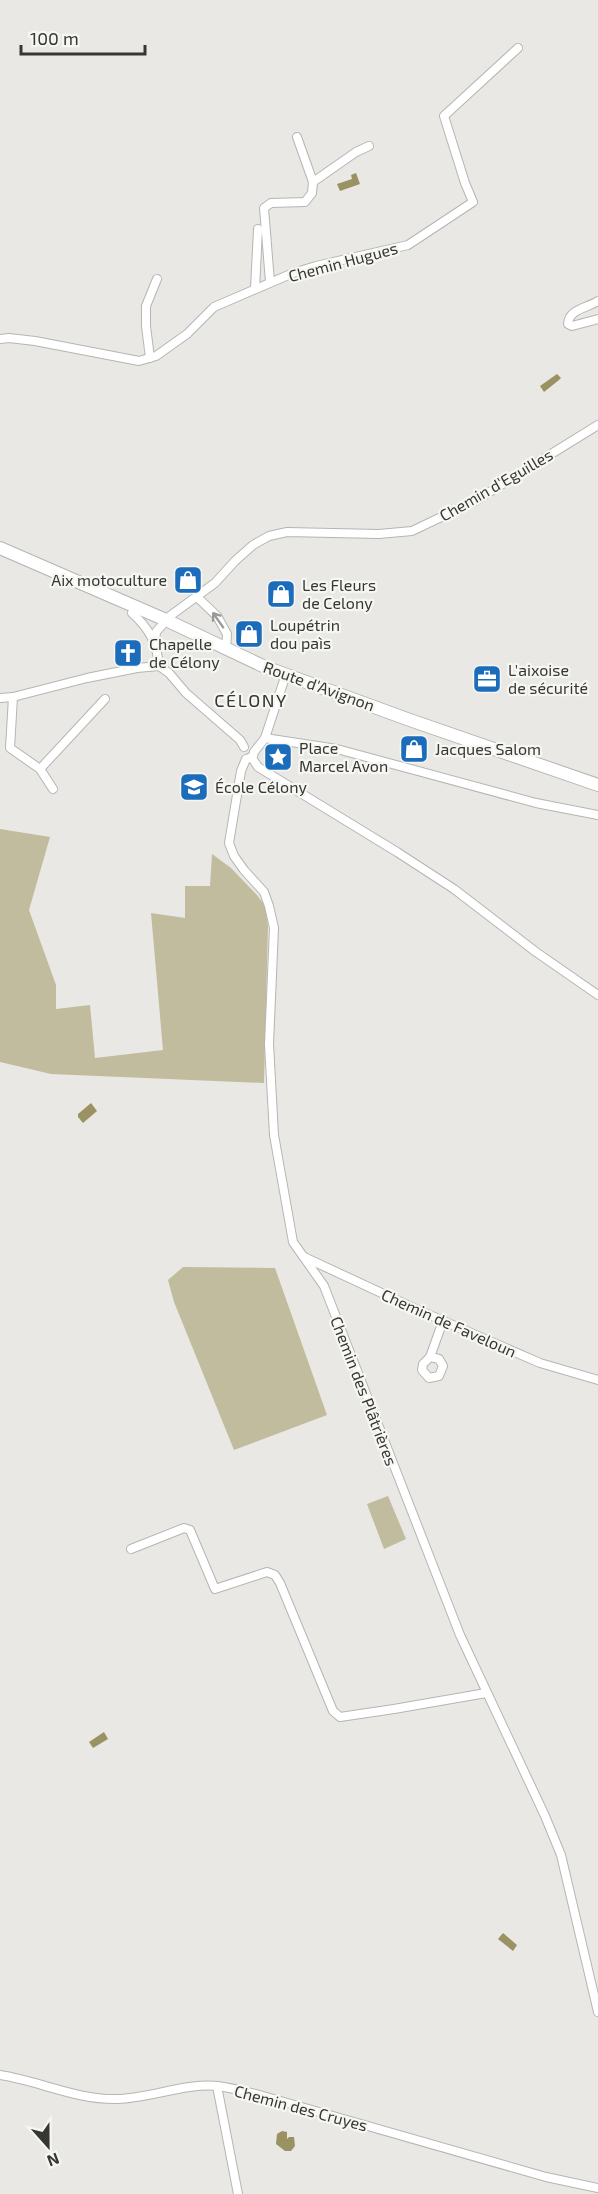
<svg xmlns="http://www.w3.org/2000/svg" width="598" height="2194" viewBox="0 0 598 2194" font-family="'Exo 2',sans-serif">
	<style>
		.green { fill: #c1bc9d }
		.water { fill: #9a9262 }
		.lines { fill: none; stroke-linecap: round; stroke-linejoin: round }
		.street-casing { stroke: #b5b5b2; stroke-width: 10 }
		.primary-casing { stroke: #b5b5b2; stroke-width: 14 }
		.street { stroke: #fff; stroke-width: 8 }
		.primary { stroke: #fff; stroke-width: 12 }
		.oneway { stroke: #9a9a9a }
		.labels { text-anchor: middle; stroke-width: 4.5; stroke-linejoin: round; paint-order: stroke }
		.street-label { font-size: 16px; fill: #363634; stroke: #f6f6f2 }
		.poi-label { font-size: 16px; fill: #363634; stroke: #f6f6f2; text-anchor: start }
		.neighbourhood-label { font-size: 18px; letter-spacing: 1.5px; fill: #363634; stroke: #f6f6f2 }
	</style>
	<rect width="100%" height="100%" fill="#e9e8e5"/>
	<!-- green -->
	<g class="green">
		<path d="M0,829L50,837L29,910L56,985V1009L90,1005L95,1058L163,1050L151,913L185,918V886H210L212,854L231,868L257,895L265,906L268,926L264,1083L51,1074L0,1062Z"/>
		<path d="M183,1267L275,1268L327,1415L234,1450L174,1302L168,1280Z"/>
		<path d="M388,1496L406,1539L384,1549L367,1504Z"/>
	</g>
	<!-- water -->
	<g class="water">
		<path d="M356,173L360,184L340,191L337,184L352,179L351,175Z"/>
		<path d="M557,374L561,378L559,380L544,392L540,386Z"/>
		<path d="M91,1103L97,1111L83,1123L78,1117V1114Z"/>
		<path d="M104,1732L108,1739L93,1748L89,1742Z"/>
		<path d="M503,1933L517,1945L513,1951L498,1939Z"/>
		<path d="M282,2131L287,2132V2139L289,2137H294L295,2146L291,2151H285L276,2144L277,2134Z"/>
	</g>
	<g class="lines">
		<!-- street casing -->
		<g class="street-casing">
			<g id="street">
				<path d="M313,182L356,152L369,146"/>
				<path d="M270,282L264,208L271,203L305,202L312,193L313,182L297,137"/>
				<path d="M255,289L258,229"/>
				<path d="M598,301C587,308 569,309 568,324L572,326L598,319"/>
				<path d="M0,339L9,338L35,341L139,361L156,356L187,334L214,307L293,273L316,266L408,245L473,202L465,183L444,116L518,48"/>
				<path d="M150,358L146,326V306L157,279"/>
				<path d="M197,597L217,616L227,634L226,649"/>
				<path d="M132,613C149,628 157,643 159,666"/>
				<path d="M155,641L156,632L170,616L215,583L235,561L253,545L269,536L287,532L379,534L412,531L475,501L598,425"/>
				<path d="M159,666L169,673L186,693L240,740L244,747"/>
				<path d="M13,697L10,748L40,769L53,789"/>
				<path d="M0,698L13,697L87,678L137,668L159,666"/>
				<path d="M265,738L337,749L536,803L598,815"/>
				<path d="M252,758L258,767L397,852L454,889L536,952L598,995"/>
				<path d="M246,759L241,771L229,843L234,856L244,870L264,892L269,906L274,928L269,1044L274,1135L293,1242L324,1286L460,1635L545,1816L561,1855L598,2012"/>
				<path d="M247,759L253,756L254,752L265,738L286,674"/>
				<path d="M40,769L105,699"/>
				<path d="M304,1257L416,1309L540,1363L598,1380"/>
				<path d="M430,1357L439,1359L443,1366L439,1376L429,1378L422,1370L423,1364Z"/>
				<path d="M430,1357L443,1321"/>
				<path d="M131,1549L184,1528L190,1530L215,1589L267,1572L275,1575L280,1583L333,1711L340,1717L394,1709L486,1693"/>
				<path d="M0,2075C39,2081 77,2100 117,2099C151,2098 184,2083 218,2086C233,2088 248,2092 263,2096L546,2177L598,2188"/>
				<path d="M217,2086L238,2194"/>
			</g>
		</g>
		<!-- primary casing -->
		<g class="primary-casing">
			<path id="primary" d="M0,548L166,620L265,667L407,719L598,785"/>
		</g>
		<!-- street -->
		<use href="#street" class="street"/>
		<!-- primary -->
		<use href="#primary" class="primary"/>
	</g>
	<!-- one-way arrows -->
	<defs><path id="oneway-shaft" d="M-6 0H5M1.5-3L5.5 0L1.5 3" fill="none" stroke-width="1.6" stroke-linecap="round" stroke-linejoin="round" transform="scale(1.5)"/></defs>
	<use class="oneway" href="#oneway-shaft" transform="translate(218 620) rotate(-125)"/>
	<!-- icons -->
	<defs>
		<g id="shop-square" transform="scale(1.5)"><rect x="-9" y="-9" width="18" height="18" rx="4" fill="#1b6dbb" stroke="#f6f6f2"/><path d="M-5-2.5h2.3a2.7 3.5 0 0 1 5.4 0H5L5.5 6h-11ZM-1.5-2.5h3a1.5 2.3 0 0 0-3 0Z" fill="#fff"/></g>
		<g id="church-square" transform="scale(1.5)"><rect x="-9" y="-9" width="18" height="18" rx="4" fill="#1b6dbb" stroke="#f6f6f2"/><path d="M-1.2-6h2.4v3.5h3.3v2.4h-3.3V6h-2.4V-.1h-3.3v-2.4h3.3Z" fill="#fff"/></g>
		<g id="office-square" transform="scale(1.5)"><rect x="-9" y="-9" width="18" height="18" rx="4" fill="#1b6dbb" stroke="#f6f6f2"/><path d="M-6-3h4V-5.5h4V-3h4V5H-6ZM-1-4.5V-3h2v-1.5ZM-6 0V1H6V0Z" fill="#fff"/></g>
		<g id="sight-square" transform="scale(1.5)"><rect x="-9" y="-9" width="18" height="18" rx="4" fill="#1b6dbb" stroke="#f6f6f2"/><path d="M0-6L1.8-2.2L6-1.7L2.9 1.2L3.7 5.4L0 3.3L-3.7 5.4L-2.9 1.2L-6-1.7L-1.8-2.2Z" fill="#fff"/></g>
		<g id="school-square" transform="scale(1.5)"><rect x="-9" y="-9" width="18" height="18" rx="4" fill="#1b6dbb" stroke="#f6f6f2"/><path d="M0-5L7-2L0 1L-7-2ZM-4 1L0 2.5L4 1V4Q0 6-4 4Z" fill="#fff"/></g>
	</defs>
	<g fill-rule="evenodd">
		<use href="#shop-square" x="188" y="580"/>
		<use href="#shop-square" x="281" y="594"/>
		<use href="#shop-square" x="249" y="634"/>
		<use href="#church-square" x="128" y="653"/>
		<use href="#office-square" x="487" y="679"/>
		<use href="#shop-square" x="414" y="749"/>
		<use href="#sight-square" x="278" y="757"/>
		<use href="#school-square" x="194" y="787"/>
	</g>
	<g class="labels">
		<!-- street labels -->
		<g class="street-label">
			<text transform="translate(343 262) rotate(-15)" y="6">Chemin Hugues</text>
			<text transform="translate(496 485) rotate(-30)" y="6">Chemin d'Eguilles</text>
			<text transform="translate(319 686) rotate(20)" y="6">Route d'Avignon</text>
			<text transform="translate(449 1323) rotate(24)" y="6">Chemin de Faveloun</text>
			<text transform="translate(364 1391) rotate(69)" y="6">Chemin des Plâtrières</text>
			<text transform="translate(301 2108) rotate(15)" y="6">Chemin des Cruyes</text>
		</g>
		<!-- poi labels -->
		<g class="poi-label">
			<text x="167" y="586" text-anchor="end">Aix motoculture</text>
			<text x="302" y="591">Les Fleurs<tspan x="302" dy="18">de Celony</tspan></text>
			<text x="270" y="631">Loupétrin<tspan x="270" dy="18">dou paìs</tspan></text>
			<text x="149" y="650">Chapelle<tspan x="149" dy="18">de Célony</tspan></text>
			<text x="508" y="676">L'aixoise<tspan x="508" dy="18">de sécurité</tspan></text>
			<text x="299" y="754">Place<tspan x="299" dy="18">Marcel Avon</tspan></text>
			<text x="435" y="755">Jacques Salom</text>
			<text x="215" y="793">École Célony</text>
		</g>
		<!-- neighbourhood labels -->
		<g class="neighbourhood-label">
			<text x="251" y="707">CÉLONY</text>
		</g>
	</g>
	<!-- north arrow -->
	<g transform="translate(48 2146) rotate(159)" stroke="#f6f6f2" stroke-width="4.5" paint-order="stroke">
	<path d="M0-4.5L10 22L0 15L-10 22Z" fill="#363634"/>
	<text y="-9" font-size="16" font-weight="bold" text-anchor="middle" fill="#363634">N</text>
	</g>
	<!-- scale -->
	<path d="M21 45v9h124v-9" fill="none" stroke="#363634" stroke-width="3"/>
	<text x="30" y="45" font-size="18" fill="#363634" stroke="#f6f6f2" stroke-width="4.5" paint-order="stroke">100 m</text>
</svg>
